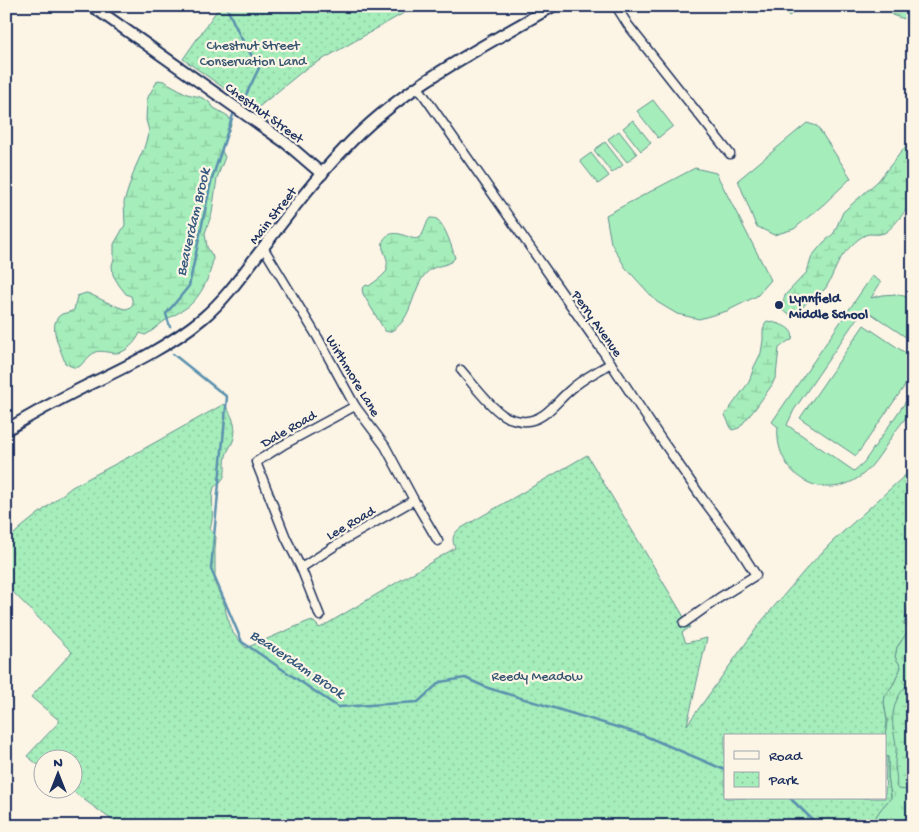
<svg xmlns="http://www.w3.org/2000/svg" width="919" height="832" viewBox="0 0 919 832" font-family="'Gochi Hand',sans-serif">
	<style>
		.grass { fill: url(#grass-tufts); stroke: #608e8c }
		.wetland { fill: url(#wetland-marsh); stroke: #608e8c }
		.cemetery { fill: url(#cemetery-stones); stroke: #608e8c }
		.park { fill: url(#park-dots); stroke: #608e8c }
		.garden { fill: #a5edba; stroke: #608e8c }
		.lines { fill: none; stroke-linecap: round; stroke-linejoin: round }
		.stream { stroke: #5a90ae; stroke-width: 2.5 }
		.minor-casing { stroke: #1b2f5e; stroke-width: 11 }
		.tertiary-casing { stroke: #1b2f5e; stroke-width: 14 }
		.minor { stroke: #fcf5e5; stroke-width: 8 }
		.tertiary { stroke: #fcf5e5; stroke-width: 10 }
		.poi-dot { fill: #1b2f5e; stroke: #fcf5e5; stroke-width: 2 }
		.labels { text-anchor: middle; stroke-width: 4.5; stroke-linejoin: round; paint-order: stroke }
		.park-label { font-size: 14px; fill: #375570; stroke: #fcf5e5 }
		.street-label { font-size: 14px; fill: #1b2f5e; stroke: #fcf5e5 }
		.poi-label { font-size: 14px; font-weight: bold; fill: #1b2f5e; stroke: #fcf5e5; text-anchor: start }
		.water-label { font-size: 15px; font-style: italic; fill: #35587f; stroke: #fcf5e5 }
	</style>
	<defs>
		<pattern id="grass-tufts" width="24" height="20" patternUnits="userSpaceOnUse" patternTransform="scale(1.25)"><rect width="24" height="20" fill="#a5edba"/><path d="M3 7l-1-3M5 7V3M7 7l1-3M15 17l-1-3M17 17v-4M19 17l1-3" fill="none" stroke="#8dcca2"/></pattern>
		<pattern id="wetland-marsh" width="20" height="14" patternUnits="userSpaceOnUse" patternTransform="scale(1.25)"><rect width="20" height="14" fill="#a5edba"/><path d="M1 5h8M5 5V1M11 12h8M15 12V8" fill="none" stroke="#8dcca2"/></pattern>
		<pattern id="cemetery-stones" width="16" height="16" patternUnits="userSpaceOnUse" patternTransform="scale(1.25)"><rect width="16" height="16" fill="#a5edba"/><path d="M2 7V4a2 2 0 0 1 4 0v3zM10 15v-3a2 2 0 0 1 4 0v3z" fill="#8dcca2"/></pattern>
		<pattern id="park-dots" width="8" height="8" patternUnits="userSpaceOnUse" patternTransform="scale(1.25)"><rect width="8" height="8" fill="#a5edba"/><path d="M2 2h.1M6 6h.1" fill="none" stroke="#8dcca2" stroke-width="1.8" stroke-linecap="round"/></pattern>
	</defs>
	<rect width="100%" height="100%" fill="#fcf5e5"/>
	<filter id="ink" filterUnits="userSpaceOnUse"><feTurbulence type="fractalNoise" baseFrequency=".02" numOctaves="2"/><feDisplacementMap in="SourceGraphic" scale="10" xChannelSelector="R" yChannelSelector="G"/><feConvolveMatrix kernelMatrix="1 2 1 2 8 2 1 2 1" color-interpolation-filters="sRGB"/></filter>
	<g filter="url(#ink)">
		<!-- grass -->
		<path class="grass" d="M913,586V826H872C875,815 883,806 891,798L888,776V757L885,756V736L887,721L884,703L885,696L894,683L901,667L895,657L897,647L901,642Z"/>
		<!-- wetland -->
		<g class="wetland">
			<path d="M887,6H913V24C907,18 899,18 892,15Z"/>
			<path d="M158,80L164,81L187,94L200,97L208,101L214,108L228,116L232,123L222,147V151L225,157L217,178L212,213L205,233L207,247L213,257C212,274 200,299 186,308C179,313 170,317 163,322C157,326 153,331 147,334L145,335L140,333C136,342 126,353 116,353C109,353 101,350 95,352C90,355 84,362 80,366C75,369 70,366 65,363C62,351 45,323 62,314C66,313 70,312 74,310L77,296L86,293L90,294C96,297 120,309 126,309C130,308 130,307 133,304L131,296L126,294L119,285L113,275L112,265L114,259V244L125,225L124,202L135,168L144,148L149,131L146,120L147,100L149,95Z"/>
			<path d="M913,137C913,148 915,195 911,202C908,209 890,231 884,233C878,235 875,234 869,234C860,235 848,249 843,255C835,266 832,279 825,289C821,293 817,295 812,298C802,305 796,322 782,310L784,298L786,294L807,272L812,256L823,243L834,233L843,212L878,181Z"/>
			<path d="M430,218C434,218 435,218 438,220C446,228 452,247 455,258C444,270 435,261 423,277C411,295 411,323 389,332L385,331L363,294L362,289L366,285L369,286L380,278L387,271C386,267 388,263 387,260C386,256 384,252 383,249C380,235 393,231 403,235C407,236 414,240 418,238C425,235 425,223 430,218Z"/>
			<path d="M767,321C777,323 796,327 792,340L788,341L779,348L776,376L772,385L755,409L739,428L732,430L725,415L749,382L754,367L761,353L763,340V331L765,323Z"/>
			<path d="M913,680V791C910,789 903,790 898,789L896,786C898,778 895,771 895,763C895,759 896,755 896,751C897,744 894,736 893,728C891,709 897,692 913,680Z"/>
		</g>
		<!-- cemetery -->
		<path class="cemetery" d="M782,6H802L789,16Z"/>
		<!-- park -->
		<g class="park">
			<path d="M220,6H416L304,70L255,110L183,59Z"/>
			<path d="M224,404C232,414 238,428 233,441C231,446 227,451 226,456C223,471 230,476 214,487C210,501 215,515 210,529L216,537L215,550V584L225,606L226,613L233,633L246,648L309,621L314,622L320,628L455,548C452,540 452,536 458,530L587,455L690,627L682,633L686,643L707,638L687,725L761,622L806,569L832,542L913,468V586L904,625L909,627V630L897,647L895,657L901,667L894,683L885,696L884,703L887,721L885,736H725V798H885L886,756L888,757V776L891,798C883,806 875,815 872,826H120L71,790H72V760H42V768L27,756L60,721L31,697L72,652L6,585V541L23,526L72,487L138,452Z"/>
		</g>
		<!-- garden -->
		<g class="garden">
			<path d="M653,100L673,126L658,138L637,111Z"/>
			<path d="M633,120L651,143L641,151L623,128Z"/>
			<path d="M807,123L817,126L851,178L824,204L794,229L774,235L756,226L738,180Z"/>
			<path d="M619,131L637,154L627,162L608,139Z"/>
			<path d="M605,142L623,165L612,173L594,150Z"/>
			<path d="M591,153L609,176L598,184L580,161Z"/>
			<path d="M695,168L716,173L771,280L757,296L727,311L699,319L677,314L657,302L625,267L611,243L606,215Z"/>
			<path d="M872,276L881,282L871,298C886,293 898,293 913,299V342L866,310L857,318L794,410L787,425L854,471L864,462L913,391C913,396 914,403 912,407C910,414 897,428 893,435C882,451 871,472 853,481C814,501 774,469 778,427L772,422Z"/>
			<path d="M864,325L913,358V374L856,456L800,418Z"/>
		</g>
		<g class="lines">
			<!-- stream -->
			<g class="stream">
				<path d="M226,6L240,36L259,68L243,101"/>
				<path d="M170,327L166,314L189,286L211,182L233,115"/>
				<path d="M173,354L227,397L211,569L242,642L338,707L418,702L440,682L465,678L488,688L643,735L725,770"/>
				<path d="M790,798L819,826"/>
			</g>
			<!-- minor casing -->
			<g class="minor-casing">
				<g id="minor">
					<path d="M616,6L628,25L730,154"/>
					<path d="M418,87L602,350L659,436L702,498L735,542L756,575L719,598L684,623"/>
					<path d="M263,247L318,338L355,406L385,446L414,500L438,541"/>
					<path d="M461,370C473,384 488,405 503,415C509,419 515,420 522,421C543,423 555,403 569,391C581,379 597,372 611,363"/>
					<path d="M301,568L344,540L414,500"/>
					<path d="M320,616L301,568L286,538L256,462L283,445L355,406"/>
				</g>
			</g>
			<!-- tertiary casing -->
			<g class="tertiary-casing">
				<g id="tertiary">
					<path d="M92,6L286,143L322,174"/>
					<path d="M6,430C31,415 56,401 82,388C123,368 167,348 203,318C222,302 237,282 252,262C282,223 311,183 345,148C403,86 481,48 553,6"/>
				</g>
			</g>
			<!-- minor -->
			<use href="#minor" class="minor"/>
			<!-- tertiary -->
			<use href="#tertiary" class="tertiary"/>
		</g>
	</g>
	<!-- markers -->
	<circle class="poi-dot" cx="779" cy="305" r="5"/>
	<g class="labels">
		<!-- park labels -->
		<g class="park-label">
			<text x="253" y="49">Chestnut Street<tspan x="253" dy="16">Conservation Land</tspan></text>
			<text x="537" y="680">Reedy Meadow</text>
		</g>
		<!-- street labels -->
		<g class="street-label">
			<text transform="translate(265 112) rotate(36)" y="5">Chestnut Street</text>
			<text transform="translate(272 215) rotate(-52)" y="5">Main Street</text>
			<text transform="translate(598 323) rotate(55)" y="5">Perry Avenue</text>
			<text transform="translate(354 375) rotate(59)" y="5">Wirthmore Lane</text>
			<text transform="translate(288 428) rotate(-30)" y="5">Dale Road</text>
			<text transform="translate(350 522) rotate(-30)" y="5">Lee Road</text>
		</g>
		<!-- poi labels -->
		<g class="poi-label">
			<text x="789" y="302">Lynnfield<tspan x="789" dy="16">Middle School</tspan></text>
		</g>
		<!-- water labels -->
		<g class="water-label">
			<text transform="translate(192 222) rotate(-77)" y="5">Beaverdam Brook</text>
			<text transform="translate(298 663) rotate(34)" y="5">Beaverdam Brook</text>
		</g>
	</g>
	<!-- margin -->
	<rect width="919" height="832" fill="none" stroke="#fcf5e5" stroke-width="25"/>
	<rect x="12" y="12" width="894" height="807" fill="none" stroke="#1b2f5e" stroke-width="2" filter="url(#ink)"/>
	<!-- legend -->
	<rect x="724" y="734" width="162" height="65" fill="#fcf5e5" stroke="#a2a6af"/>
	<rect x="734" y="751" width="25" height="8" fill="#fcf5e5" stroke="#a2a6af"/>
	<text x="769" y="760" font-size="15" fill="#1b2f5e">Road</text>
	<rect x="734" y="772" width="25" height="15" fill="url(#park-dots)" stroke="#a2a6af"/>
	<text x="769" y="784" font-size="15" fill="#1b2f5e">Park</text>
	<!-- north arrow -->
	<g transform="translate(58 774)"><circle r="24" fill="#fcf5e5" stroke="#a2a6af"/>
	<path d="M0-4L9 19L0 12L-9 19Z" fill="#1b2f5e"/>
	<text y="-8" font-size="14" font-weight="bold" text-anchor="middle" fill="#1b2f5e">N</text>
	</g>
</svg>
